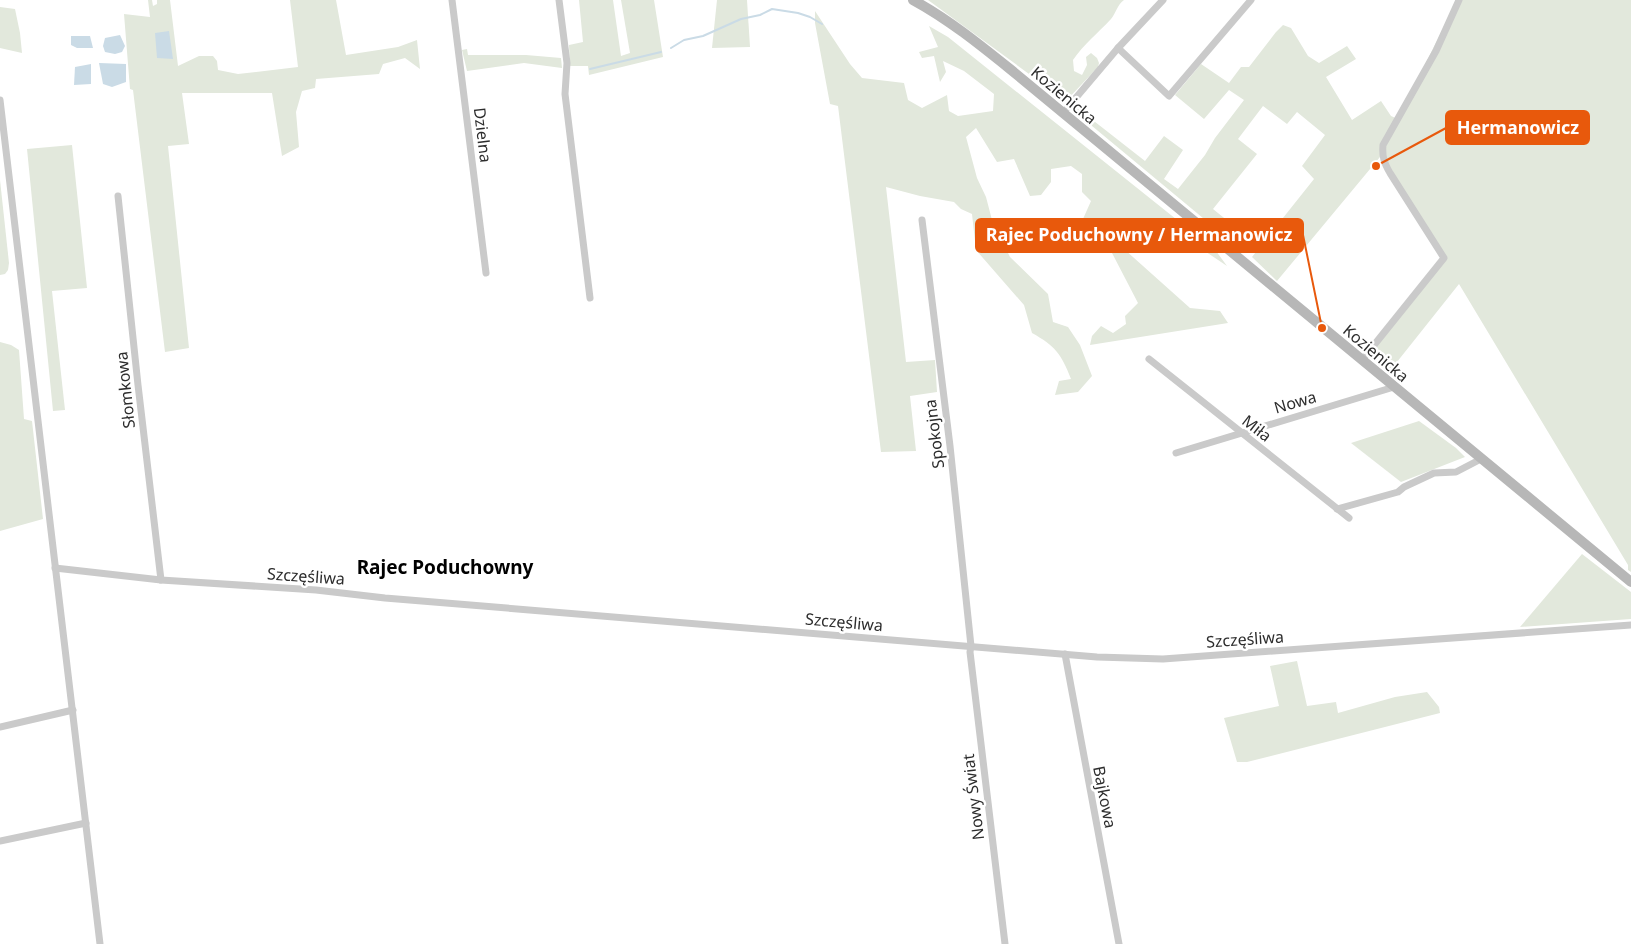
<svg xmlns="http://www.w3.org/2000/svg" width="1631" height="944" viewBox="0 0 1631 944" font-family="'Noto Sans',sans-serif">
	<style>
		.green { fill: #e2e8dc }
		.water { fill: #cadbe6 }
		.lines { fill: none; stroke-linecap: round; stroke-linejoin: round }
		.stream { stroke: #cadbe6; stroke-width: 2 }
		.street { stroke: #cacaca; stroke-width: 7 }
		.secondary { stroke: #b7b7b7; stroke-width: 10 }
		.labels { text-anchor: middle; stroke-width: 5; stroke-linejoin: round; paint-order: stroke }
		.street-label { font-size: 16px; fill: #2d2d2d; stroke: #fff }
		.quarter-label { font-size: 19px; font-weight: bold; fill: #000; stroke: #fff }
		.leader { fill: none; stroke: #e8590c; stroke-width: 2 }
		.callout-dot { fill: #e8590c; stroke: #fff; stroke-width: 2 }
		.callout { fill: #e8590c; stroke: #e8590c; stroke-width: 2 }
		.callout-label { font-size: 18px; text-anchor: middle; font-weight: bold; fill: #fff }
	</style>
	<rect width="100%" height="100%" fill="#fff"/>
	<!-- green -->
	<g class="green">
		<path d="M148,0H152L153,6L157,4V0H170L178,66L199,56H213L217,61L218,70L238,74L298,67L290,0H336L346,55L398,47L417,40L420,69L405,58L383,64L379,74L316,79L315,88L302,91L296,112L299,147L282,156L272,93H182L189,144L168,146L189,348L165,352L133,90L130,89L124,14L150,17Z"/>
		<path d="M579,0H613L621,56L630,53L621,0H654L663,57L589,75L588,66H570L569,45L583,42Z"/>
		<path d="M717,0H747L750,47L712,48Z"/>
		<path d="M928,0H1124C1117,5 1116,13 1111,19C1098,33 1084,44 1073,60L1074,71L1082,75L1087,65L1086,57L1091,53L1097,58L1099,63L1098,67L1066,101Z"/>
		<path d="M1457,0H1631V572L1628,570V565L1459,284L1389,372L1383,363V358L1378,353L1376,347L1442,258L1380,157L1277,281L1252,257L1314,179L1302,166L1325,135L1297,112L1287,124L1263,106L1238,139L1257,154L1213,209L1239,230L1230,239L1227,238L1074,111L1076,107L1145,161L1164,136L1183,150L1164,179L1178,189L1205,155L1215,138L1244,100L1229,90L1204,119L1175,95L1201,64L1229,83L1241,67H1249L1276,32L1283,25L1291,28L1308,56L1319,63L1347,46L1356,59L1326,77L1352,120L1381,101L1391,116L1398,119Z"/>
		<path d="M0,7L15,9L20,33L22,53L0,48Z"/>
		<path d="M815,11L850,64L862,78L904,83L908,100L922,108L947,95L949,111L958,116L993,111L994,94L964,71L943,61L946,72L940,82L934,56L922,58L919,52L938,47L929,26L948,37L1216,251L1227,266L1160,221L1145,222L1124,249L1190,308L1220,311L1228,323L1090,345L1092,336L1101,326L1113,333L1126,324L1125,316L1138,303L1112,253L1085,239L1079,228L1091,201L1082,192V174L1071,166L1051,169V182L1041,195L1030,196L1014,159L997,162L976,128L966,137L977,178L986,197L992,220L1010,257L1048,294L1053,322L1068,327L1080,345L1092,376L1078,392L1055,395L1059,381L1071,379C1061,353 1055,346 1032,333L1024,305L976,250L972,214L961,209L954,202L920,196L886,187L906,362L935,360L937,392L910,396L916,451L881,452L838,106L830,104L815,23Z"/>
		<path d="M467,49L468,55H526L561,58L562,68L524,63L467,71L462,50Z"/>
		<path d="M72,145L87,288L52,291L65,410L53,411L27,149Z"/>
		<path d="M0,180L9,263L8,270L5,274L0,275Z"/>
		<path d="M0,342L11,345L19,350L24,419L32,421L43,519L0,531Z"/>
		<path d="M1419,421L1456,448L1465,457L1401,482L1351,443Z"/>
		<path d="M1582,554L1631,592V619L1520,627Z"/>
		<path d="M1297,661L1307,706L1336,702L1338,713L1395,697L1427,692L1439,707L1440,713L1247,762H1237L1224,718L1279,706L1270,666Z"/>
	</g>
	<!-- water -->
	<g class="water">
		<path d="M169,31L173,59L157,58L155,33Z"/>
		<path d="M120,35L125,46L122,52L115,54L105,52L103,46L105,38Z"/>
		<path d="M71,36H90L93,48H77L71,45Z"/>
		<path d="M99,63L126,64V82L112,87L103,84Z"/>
		<path d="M91,64V84L74,85L75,67Z"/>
	</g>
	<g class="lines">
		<!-- stream -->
		<g class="stream">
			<path d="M671,48L684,40L703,36L741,19L760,15L772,9L798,13L810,17L822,24"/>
			<path d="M590,69L661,52"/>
		</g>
		<!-- street -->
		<g class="street">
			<path d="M452,0L486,273"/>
			<path d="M559,0L567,63L565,94L590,298"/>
			<path d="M1118,48L1169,96L1251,0"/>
			<path d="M0,100L100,944"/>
			<path d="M1063,113L1118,48L1163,0"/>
			<path d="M118,196L138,385L161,580"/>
			<path d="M922,220L950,446L971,646L970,652L1005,944"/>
			<path d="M1149,359L1349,518"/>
			<path d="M1362,360L1444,258L1390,173C1384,163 1382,156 1383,145L1436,51L1459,0"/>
			<path d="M1176,453L1394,387"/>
			<path d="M1337,509L1398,492L1404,487L1434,473L1456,472L1481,459"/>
			<path d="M55,568L161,580L316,590L385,598L1097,657L1163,659L1631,625"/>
			<path d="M1065,654L1119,944"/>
			<path d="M0,727L73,710"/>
			<path d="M0,841L86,823"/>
		</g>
		<!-- secondary -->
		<path class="secondary" d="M913,0C948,19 979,44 1010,69L1631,582"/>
	</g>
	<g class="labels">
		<!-- street labels -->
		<g class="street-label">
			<text transform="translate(1064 95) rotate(40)" y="6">Kozienicka</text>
			<text transform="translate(483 135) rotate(83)" y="6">Dzielna</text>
			<text transform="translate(1376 353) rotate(40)" y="6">Kozienicka</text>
			<text transform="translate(125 390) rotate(-96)" y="6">Słomkowa</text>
			<text transform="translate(1295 402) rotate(-16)" y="6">Nowa</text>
			<text transform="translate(1257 428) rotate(38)" y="6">Miła</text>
			<text transform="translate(934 434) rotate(-97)" y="6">Spokojna</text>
			<text transform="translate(306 576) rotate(4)" y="6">Szczęśliwa</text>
			<text transform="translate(844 622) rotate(5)" y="6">Szczęśliwa</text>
			<text transform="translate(1245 639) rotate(-4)" y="6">Szczęśliwa</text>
			<text transform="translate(973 797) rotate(-97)" y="6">Nowy Świat</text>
			<text transform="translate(1105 797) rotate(79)" y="6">Bajkowa</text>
		</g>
		<!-- quarter labels -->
		<g class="quarter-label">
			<text x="445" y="574">Rajec Poduchowny</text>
		</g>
	</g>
	<!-- callouts -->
	<path class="leader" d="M1376 166L1446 128M1322 328L1303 235"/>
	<g class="callout-dot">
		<circle cx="1376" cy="166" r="5"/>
		<circle cx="1322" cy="328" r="5"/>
	</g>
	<g class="callout">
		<rect x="1446" y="111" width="143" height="33" rx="5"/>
		<rect x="976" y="219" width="327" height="33" rx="5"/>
	</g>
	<g class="callout-label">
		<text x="1518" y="134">Hermanowicz</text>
		<text x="1139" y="241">Rajec Poduchowny / Hermanowicz</text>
	</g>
</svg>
